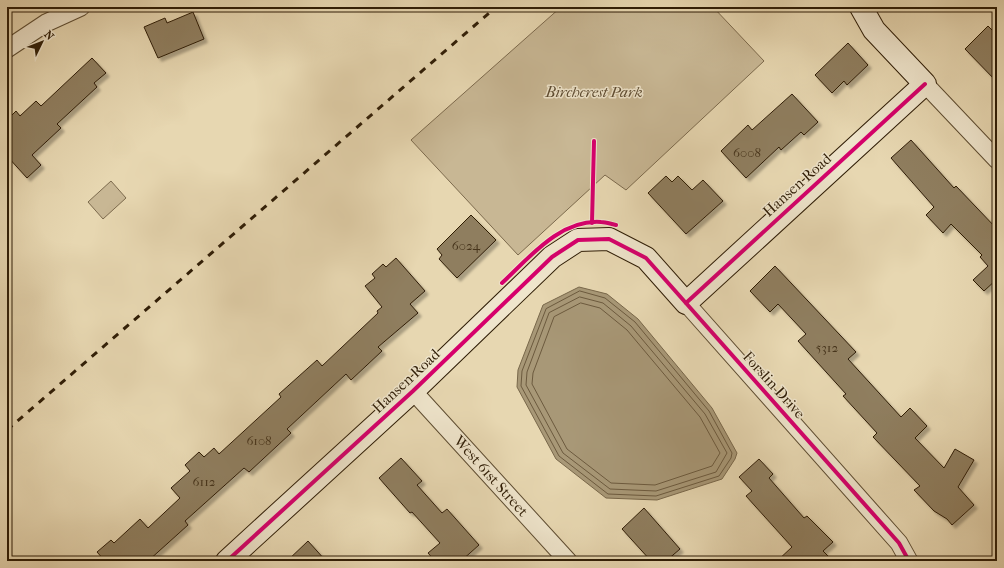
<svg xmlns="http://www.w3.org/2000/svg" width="1004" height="568" viewBox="0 0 1004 568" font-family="'IM FELL French Canon',serif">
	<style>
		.green { fill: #c8b794; stroke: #7c6a4d }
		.water { fill: #a89877; stroke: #78674a }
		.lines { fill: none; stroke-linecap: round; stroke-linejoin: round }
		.shore { stroke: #6c5a3e; stroke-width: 1 }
		.building { fill: #8f7e5f; stroke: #2f1d06; filter: url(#shadow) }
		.street-casing { stroke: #5d4c31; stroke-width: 19 }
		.secondary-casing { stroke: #2f1d06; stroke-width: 24 }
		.street { stroke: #efe5cc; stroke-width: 17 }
		.secondary { stroke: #efe5cc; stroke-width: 22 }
		.rail { stroke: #2f1d06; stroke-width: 3; stroke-dasharray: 7 7; stroke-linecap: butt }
		.cycleway-casing { stroke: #efe5cc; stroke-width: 6 }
		.cycleway { stroke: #d6006c; stroke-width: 4 }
		.labels { text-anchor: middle; stroke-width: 3; stroke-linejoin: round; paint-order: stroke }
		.number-label { font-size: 13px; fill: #47351c }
		.park-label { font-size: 15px; font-style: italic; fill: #5d4b31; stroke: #efe5cc }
		.street-label { font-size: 15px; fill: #2f1d06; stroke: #efe5cc }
	</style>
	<defs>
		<filter id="shadow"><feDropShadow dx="3.5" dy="3.5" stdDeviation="1" flood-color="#0004"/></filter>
	</defs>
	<rect width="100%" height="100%" fill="#e7d7b1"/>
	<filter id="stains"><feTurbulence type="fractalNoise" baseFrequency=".005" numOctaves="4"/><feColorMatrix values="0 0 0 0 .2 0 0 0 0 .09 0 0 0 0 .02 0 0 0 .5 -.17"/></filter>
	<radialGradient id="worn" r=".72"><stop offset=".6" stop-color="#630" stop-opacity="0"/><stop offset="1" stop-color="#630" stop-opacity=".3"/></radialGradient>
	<!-- green -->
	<g class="green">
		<path d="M561,7H713L764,61L626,190L605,175L518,255L411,140Z"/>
		<path d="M111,181L126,198L103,219L88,202Z"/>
	</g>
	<!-- water -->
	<path class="water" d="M579,287L607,294L638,319L712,408L737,453L735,459L722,479L657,500L606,498L556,459L517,387L518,370L543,305Z"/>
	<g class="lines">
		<!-- shore -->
		<g class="shore">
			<path d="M580,291L605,298L635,322L709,411L732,453L731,458L719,476L656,496L608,494L559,456L521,386L522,371L546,309Z"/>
			<path d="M580,297L603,303L631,326L705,414L727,453L716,472L656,491L610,489L563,453L526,385L527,372L549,313Z"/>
			<path d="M581,303L600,308L627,330L700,417L720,453L712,466L655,485L611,483L567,449L532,384L533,373L554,317Z"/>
		</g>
	</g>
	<!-- building -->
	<g class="building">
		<path d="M193,12L204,39L158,58L144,27L165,18L167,23Z"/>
		<path d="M988,26L997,35V82L965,49Z"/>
		<path d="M848,43L868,65L847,85L844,81L832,93L815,75Z"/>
		<path d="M92,58L106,73L94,83L97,87L57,124L61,128L32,155L41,165L27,178L7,156V120L16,111L20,116L36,101L41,106Z"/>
		<path d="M792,94L818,122L804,135L801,132L781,150L779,147L746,178L721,151L748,125L752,130Z"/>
		<path d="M911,140L954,188L956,186L997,229V279L984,291L973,280L988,266L980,257L982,255L951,224L943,233L926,215L934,207L891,158Z"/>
		<path d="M666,176L672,182L678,176L692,190L703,180L723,201L686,234L648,193Z"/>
		<path d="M471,215L496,240L457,278L439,259L442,255L437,249Z"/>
		<path d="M396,258L425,291L410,304L418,313L378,347L382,351L351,380L346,374L287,429L291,433L249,472L244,468L185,521L188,525L148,561H105L97,552L111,540L114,543L140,519L148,528L180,498L171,488L190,471L185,465L199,452L204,457L214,448L219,454L281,397L279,394L317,360L322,366L378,313L377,311L382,307L365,286L375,278L372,274L383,264L386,267Z"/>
		<path d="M775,266L856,352L848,359L901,417L910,408L927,426L915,438L944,468L955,449L974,460L958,487L974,505L952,525L947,519L934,511L914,490L920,486L873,437L877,433L843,396L846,394L798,341L806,334L778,304L770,312L750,291Z"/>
		<path d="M401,458L422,481L417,485L442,513L447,509L479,545L461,561H435L428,553L440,543L412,512L410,513L379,478Z"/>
		<path d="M759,459L773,474L769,478L804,518L807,516L833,542L823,551L833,561H777L792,547L746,496L752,491L739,477Z"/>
		<path d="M644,508L680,549L666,561H651L622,529Z"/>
		<path d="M308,541L326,561H287Z"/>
	</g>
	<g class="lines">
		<!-- street casing -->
		<g class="street-casing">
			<g id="street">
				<path d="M7,49L46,23L81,7"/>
				<path d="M925,84L997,160"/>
				<path d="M686,303L899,543L909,561"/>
				<path d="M413,391L568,561"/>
			</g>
		</g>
		<!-- secondary casing -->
		<g class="secondary-casing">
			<path id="secondary" d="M227,561L413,391L552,257L578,240L609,239L646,258L686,303L925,84L874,30L861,7"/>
		</g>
		<!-- street -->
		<use href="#street" class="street"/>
		<!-- secondary -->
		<use href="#secondary" class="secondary"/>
		<!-- rail -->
		<path class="rail" d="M7,430L496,7"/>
		<!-- cycleway casing -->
		<g class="cycleway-casing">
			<g id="cycleway">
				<path d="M592,223L594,141"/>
				<path d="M502,283C529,258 560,219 601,222C606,222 611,224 616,225"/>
				<path d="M686,303L925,84"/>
				<path d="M227,561L413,391L552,257L578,240L609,239L646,258L899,543L909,561"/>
			</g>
		</g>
		<!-- cycleway -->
		<use href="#cycleway" class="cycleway"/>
	</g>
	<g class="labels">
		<!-- number labels -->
		<g class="number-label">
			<text x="747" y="157">6008</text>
			<text x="466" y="250">6024</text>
			<text x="827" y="352">5312</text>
			<text x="259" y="445">6108</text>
			<text x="204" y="486">6112</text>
		</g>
		<!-- park labels -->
		<g class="park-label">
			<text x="594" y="97">Birchcrest Park</text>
		</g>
		<!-- street labels -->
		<g class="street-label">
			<text transform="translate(797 185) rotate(-42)" y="5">Hansen Road</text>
			<text transform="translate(406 381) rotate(-43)" y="5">Hansen Road</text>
			<text transform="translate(774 385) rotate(48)" y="5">Forslin Drive</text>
			<text transform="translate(491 476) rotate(48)" y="5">West 61st Street</text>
		</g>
	</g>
	<!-- margin -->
	<rect width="1004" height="568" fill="none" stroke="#e7d7b1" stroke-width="24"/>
	<rect x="8" y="8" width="988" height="552" fill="none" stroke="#2f1d06" stroke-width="2"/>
	<rect x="12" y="12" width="980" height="544" fill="none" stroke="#2f1d06"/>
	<!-- north arrow -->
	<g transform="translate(42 42) rotate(47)" stroke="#efe5cc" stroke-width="3" paint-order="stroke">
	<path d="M0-3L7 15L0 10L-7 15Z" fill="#2f1d06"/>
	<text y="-6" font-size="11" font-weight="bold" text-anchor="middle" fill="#2f1d06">N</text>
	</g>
	<rect width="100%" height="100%" filter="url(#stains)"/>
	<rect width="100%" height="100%" fill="url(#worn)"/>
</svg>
